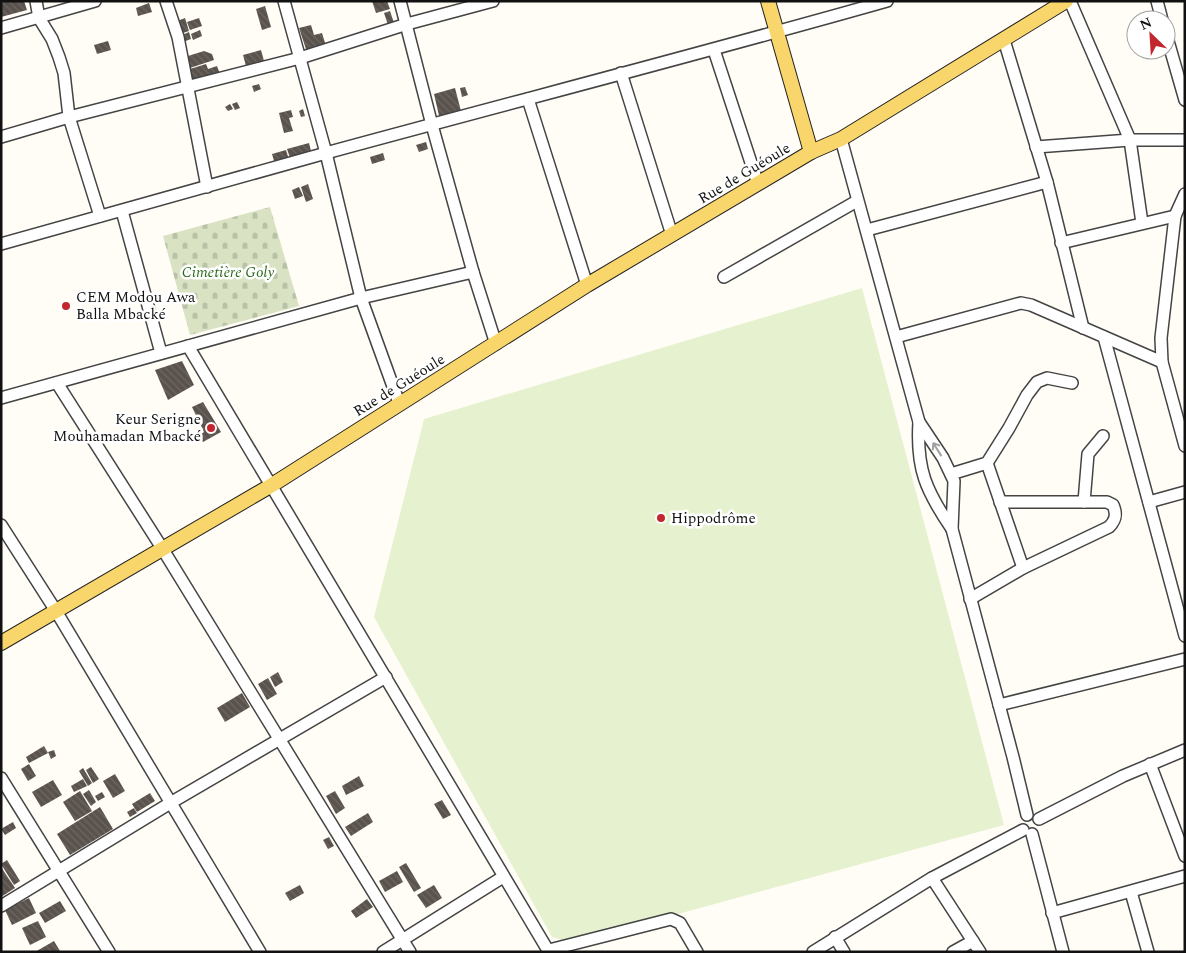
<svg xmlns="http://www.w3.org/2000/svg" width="1186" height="953" viewBox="0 0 1186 953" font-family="Spectral,serif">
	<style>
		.cemetery { fill: url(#cemetery-stones) }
		.pitch { fill: #e6f2cf }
		.building { fill: url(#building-back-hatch) }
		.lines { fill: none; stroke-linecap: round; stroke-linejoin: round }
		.minor-casing { stroke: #444; stroke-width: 14 }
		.major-casing { stroke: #222; stroke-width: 16 }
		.minor { stroke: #fff; stroke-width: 11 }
		.major { stroke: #f9d66b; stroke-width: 14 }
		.oneway { stroke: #a0a0a0 }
		.poi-dot { fill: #c4262e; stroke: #fff; stroke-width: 2 }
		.labels { text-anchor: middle; stroke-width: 5; stroke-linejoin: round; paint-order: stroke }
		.street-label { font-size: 15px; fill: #111; stroke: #fff }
		.park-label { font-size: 15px; font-style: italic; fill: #2f6b1f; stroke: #fff }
		.poi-label { font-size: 15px; fill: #111; stroke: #fff; text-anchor: start }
	</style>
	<defs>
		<pattern id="cemetery-stones" width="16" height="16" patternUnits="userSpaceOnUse" patternTransform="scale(1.25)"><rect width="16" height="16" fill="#d9e3c4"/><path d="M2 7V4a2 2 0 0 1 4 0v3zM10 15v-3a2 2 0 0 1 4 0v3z" fill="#b9c2a7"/></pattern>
		<pattern id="building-back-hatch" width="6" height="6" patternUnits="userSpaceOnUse" patternTransform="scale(1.25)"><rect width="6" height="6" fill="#5a524d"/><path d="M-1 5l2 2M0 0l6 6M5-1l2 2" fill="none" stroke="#6d6662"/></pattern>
	</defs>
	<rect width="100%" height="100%" fill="#fffdf5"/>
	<!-- cemetery -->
	<path class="cemetery" d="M270,207L299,306L190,335L163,236Z"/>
	<!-- pitch -->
	<path class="pitch" d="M862,288L1004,825L572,943L552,937L374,617L424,419Z"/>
	<!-- building -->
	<g class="building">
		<path d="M6,1H24L27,10L1,17V3Z"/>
		<path d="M372,1H387L390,9L376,13Z"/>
		<path d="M149,3L152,12L138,16L136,8Z"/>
		<path d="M265,6L271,27L262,30L256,9Z"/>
		<path d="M390,11L395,26L389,28L384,13Z"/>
		<path d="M185,18L189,31L180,34L175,22Z"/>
		<path d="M199,18L202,26L190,30L187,22Z"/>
		<path d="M311,25L314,35L322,33L326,46L307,52L299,28Z"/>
		<path d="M200,30L202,36L193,40L191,34Z"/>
		<path d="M189,32L191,39L183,42L180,36Z"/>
		<path d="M108,41L111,50L97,54L94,45Z"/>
		<path d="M261,50L264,61L246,66L243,55Z"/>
		<path d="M204,51L212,54L214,60L190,68L187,58L189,57L188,56Z"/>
		<path d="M206,64L208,69L217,66L220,74L191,82L190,69Z"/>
		<path d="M259,84L261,89L254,92L252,86Z"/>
		<path d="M465,87L468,95L462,97L460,88Z"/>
		<path d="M455,88L462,115L440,120L434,94Z"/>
		<path d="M237,102L240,108L235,110L232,104Z"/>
		<path d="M230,104L233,109L228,111L225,107Z"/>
		<path d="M303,109L305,116L301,117L299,111Z"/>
		<path d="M291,110L293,117L289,118L293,131L284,133L279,113Z"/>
		<path d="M426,142L428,149L419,152L416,145Z"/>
		<path d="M309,143L312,155L291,161L287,149Z"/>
		<path d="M286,150L289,160L275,164L272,154Z"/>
		<path d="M383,153L385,160L372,164L370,157Z"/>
		<path d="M308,184L313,199L306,202L301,187Z"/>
		<path d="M299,187L303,196L295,199L292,190Z"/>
		<path d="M182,361L194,385L168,400L155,370Z"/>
		<path d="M203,402L221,432L203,442L199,436L204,432L192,407Z"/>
		<path d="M278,672L283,682L275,687L270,677Z"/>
		<path d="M268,678L277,694L267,700L258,684Z"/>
		<path d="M242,693L250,707L225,722L217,708Z"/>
		<path d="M44,746L48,753L29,763L26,757Z"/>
		<path d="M54,750L56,756L51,759L48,752Z"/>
		<path d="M29,764L36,776L28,781L21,769Z"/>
		<path d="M91,767L99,779L93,783L86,770Z"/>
		<path d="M83,768L92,783L88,786L79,771Z"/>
		<path d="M115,774L125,791L113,798L103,781Z"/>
		<path d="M359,776L364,786L346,795L342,786Z"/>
		<path d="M83,779L87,786L74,792L71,786Z"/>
		<path d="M53,780L62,795L41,807L32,792Z"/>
		<path d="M89,790L96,802L91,806L83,794Z"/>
		<path d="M80,791L92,811L75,821L63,802Z"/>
		<path d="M335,791L345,808L336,814L326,796Z"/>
		<path d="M102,792L105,797L98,801L95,796Z"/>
		<path d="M150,793L155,801L137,812L132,804Z"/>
		<path d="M442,800L451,815L443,819L434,804Z"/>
		<path d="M100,807L113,829L70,855L57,834Z"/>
		<path d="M134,808L137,813L130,817L127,812Z"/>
		<path d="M368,813L373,822L351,836L345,827Z"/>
		<path d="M13,822L16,828L5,835L1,829Z"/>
		<path d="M329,837L334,846L328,849L323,840Z"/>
		<path d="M7,860L20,881L14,885L1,864Z"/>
		<path d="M406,863L421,888L414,892L399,867Z"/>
		<path d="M1,867L15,888L1,897Z"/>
		<path d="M397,871L403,882L385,892L379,881Z"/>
		<path d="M300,885L304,893L290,901L285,893Z"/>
		<path d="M434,885L442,898L426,908L417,895Z"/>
		<path d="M29,898L36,913L12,925L5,910Z"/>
		<path d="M367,899L373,907L356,918L351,911Z"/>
		<path d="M60,901L66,911L45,923L39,913Z"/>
		<path d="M38,921L46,937L30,945L22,928Z"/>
		<path d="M54,941L60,951L35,952Z"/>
	</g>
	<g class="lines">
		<!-- minor casing -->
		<g class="minor-casing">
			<g id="minor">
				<path d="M36,1L39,18L52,39L59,57L64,73L69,117L100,216"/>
				<path d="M166,1L178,37L207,187"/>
				<path d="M284,1L326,153L361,298L399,403"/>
				<path d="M400,1L432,125L473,272L496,344"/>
				<path d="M1070,1L1130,140L1142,223"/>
				<path d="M1157,1L1162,20"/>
				<path d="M1,28L95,1"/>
				<path d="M1166,34L1185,100"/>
				<path d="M1004,40L1047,182L1083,328"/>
				<path d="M714,50L758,184"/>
				<path d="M621,73L672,235"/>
				<path d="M528,99L587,285"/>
				<path d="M1,137L69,117L300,58L407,24L493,1"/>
				<path d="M841,139L919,422C916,469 926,491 952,529"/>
				<path d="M1036,147L1130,140H1185"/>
				<path d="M1185,194L1175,216L1161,338L1162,362L1185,446"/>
				<path d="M122,211L161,353"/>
				<path d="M867,230L1047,182"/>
				<path d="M1061,243L1175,216"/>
				<path d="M1,244C110,214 218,183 326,153C513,102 700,54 887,1"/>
				<path d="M724,277L857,201"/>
				<path d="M896,337L1021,303L1031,305L1162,362"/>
				<path d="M1104,337L1185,636"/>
				<path d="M188,346L549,952"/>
				<path d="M57,383L162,548L410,952"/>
				<path d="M1,398L361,298L473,272"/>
				<path d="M919,422L943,458L954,481L952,529L1013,757L1027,815"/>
				<path d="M987,463L1023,568"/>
				<path d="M951,474L987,463L1009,428L1027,395L1037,382L1047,378L1072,383"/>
				<path d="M1084,502L1088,454L1103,436"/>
				<path d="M1149,502L1185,492"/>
				<path d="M1,525L56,611L260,952"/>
				<path d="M970,599L1023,568L1109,527C1116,520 1117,514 1113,505L1107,502H1000"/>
				<path d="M999,705L1185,659"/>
				<path d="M1150,764L1185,856"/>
				<path d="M1,778L109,952"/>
				<path d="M1039,819L1123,776L1185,750"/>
				<path d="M1032,834L1063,952"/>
				<path d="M932,878L980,952"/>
				<path d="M1131,892L1148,952"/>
				<path d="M1,906L172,802L386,677"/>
				<path d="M1052,913L1185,876"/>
				<path d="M835,937L844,952"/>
				<path d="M549,950L671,919L680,923L697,952"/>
				<path d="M383,952L503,877"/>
				<path d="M813,952L932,878L1023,830"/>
				<path d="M953,952L973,941"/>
			</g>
		</g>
		<!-- major casing -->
		<g class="major-casing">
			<g id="major">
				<path d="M768,1L811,152"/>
				<path d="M1,643L272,485L587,285L811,152L841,139L1066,1"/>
			</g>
		</g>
		<!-- minor -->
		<use href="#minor" class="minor"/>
		<!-- major -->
		<use href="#major" class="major"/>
	</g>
	<!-- one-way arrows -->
	<defs><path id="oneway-shaft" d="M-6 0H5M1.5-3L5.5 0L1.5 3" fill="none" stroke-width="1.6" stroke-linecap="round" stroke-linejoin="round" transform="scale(1.25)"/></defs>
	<use class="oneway" href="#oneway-shaft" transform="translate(937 449) rotate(-122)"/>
	<!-- markers -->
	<g class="poi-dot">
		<circle cx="66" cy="306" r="5"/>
		<circle cx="211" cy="428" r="5"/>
		<circle cx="661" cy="518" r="5"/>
	</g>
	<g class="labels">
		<!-- street labels -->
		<g class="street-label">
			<text transform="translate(744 173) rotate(-31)" y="5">Rue de Guéoule</text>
			<text transform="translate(399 385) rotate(-32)" y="5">Rue de Guéoule</text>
		</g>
		<!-- park labels -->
		<g class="park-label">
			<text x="228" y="277">Cimetière Goly</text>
		</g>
		<!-- poi labels -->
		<g class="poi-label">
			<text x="76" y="302">CEM Modou Awa<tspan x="76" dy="17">Balla Mbacké</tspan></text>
			<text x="201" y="424" text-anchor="end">Keur Serigne<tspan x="201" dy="17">Mouhamadan Mbacké</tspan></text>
			<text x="671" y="523">Hippodrôme</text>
		</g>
	</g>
	<!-- border -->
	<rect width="1186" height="953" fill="none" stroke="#111111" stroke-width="5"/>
	<!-- north arrow -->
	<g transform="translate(1151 35) rotate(335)"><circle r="24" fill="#ffffff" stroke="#a0a0a0"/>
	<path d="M0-4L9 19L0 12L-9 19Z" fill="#c4262e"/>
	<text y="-8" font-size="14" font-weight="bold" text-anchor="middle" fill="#111111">N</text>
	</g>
</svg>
